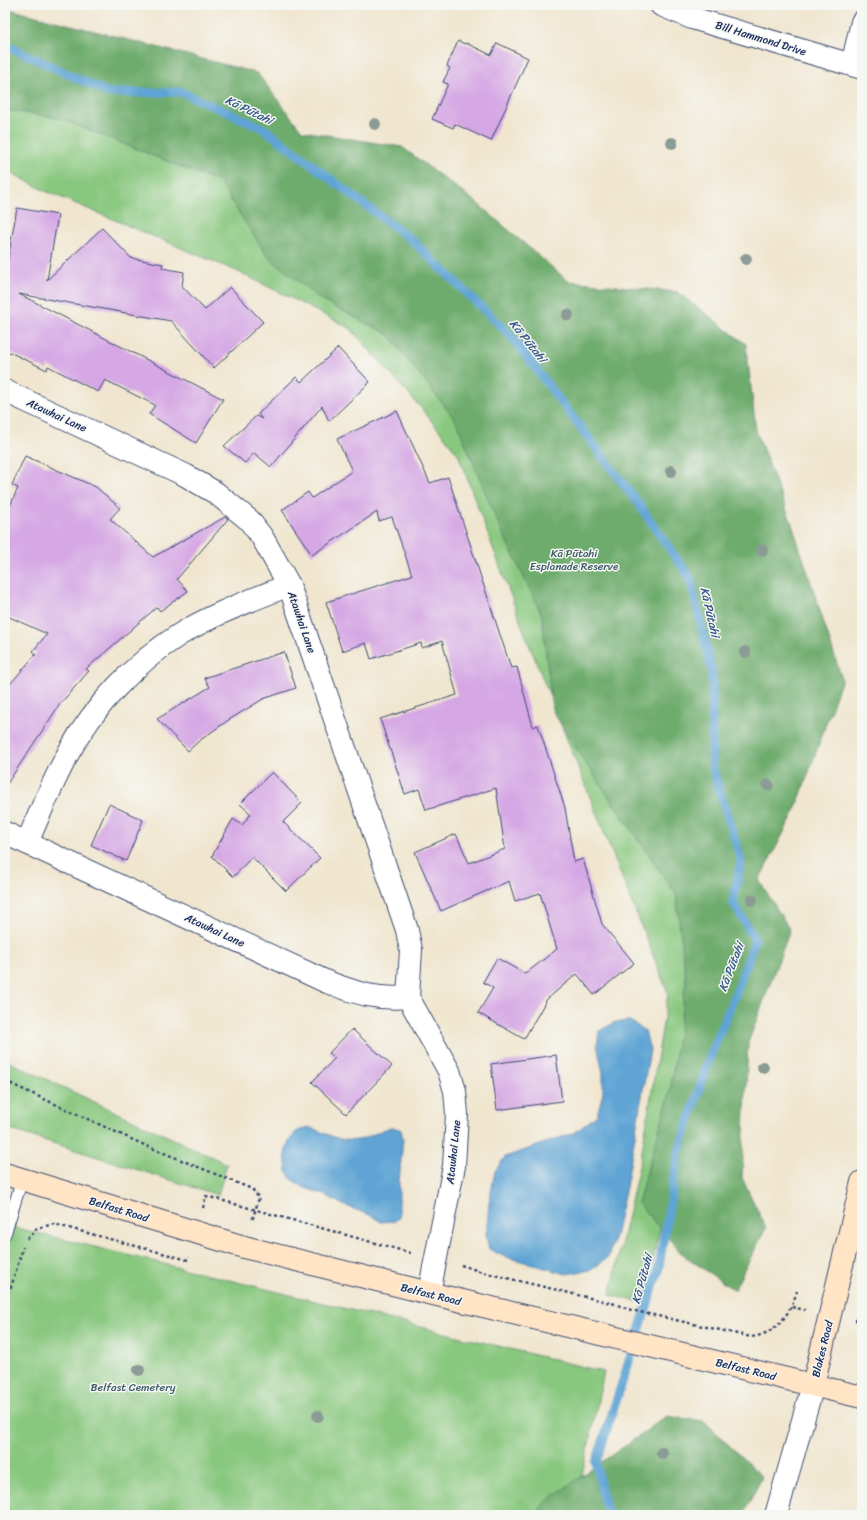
<svg xmlns="http://www.w3.org/2000/svg" width="867" height="1520" viewBox="0 0 867 1520" font-family="Sriracha,sans-serif">
	<style>
		.green { fill: #88c77e; stroke: #527b6e }
		.forest { fill: #6eac6d; stroke: #446e66 }
		.water { fill: #5fa4d4; stroke: #3d6a99 }
		.lines { fill: none; stroke-linecap: round; stroke-linejoin: round }
		.stream { stroke: #5fa4d4; stroke-width: 9 }
		.building { fill: #d5a7e4 }
		.lane-casing { stroke: #3b4a6f; stroke-width: 13 }
		.street-casing { stroke: #3b4a6f; stroke-width: 24 }
		.secondary-casing { stroke: #3b4a6f; stroke-width: 24 }
		.path { stroke: #3b4a6f; stroke-width: 2.5; stroke-dasharray: 3 3; stroke-linecap: butt }
		.lane { stroke: #fff; stroke-width: 11 }
		.street { stroke: #fff; stroke-width: 22 }
		.secondary { stroke: #ffe4c6; stroke-width: 22 }
		.tree { fill: #8d9b96 }
		.labels { text-anchor: middle; stroke-width: 3; stroke-linejoin: round; paint-order: stroke }
		.street-label { font-size: 11px; fill: #1b2f5e; stroke: #f6f6f2 }
		.park-label { font-size: 11px; fill: #3c5d68; stroke: #f6f6f2 }
		.water-label { font-size: 12px; font-style: italic; fill: #335887; stroke: #f6f6f2 }
	</style>
	<rect width="100%" height="100%" fill="#f6f6f2"/>
	<filter id="ink" filterUnits="userSpaceOnUse"><feTurbulence type="fractalNoise" baseFrequency=".025" numOctaves="2"/><feDisplacementMap in="SourceGraphic" scale="8" xChannelSelector="R" yChannelSelector="G"/><feConvolveMatrix kernelMatrix="1 2 1 2 8 2 1 2 1" color-interpolation-filters="sRGB"/></filter>
	<filter id="wash" filterUnits="userSpaceOnUse"><feTurbulence type="fractalNoise" baseFrequency=".012" numOctaves="4" result="noise"/><feDisplacementMap in="SourceGraphic" scale="16" xChannelSelector="R" yChannelSelector="G"/><feGaussianBlur stdDeviation="0.9" result="paint"/><feColorMatrix in="noise" values="0 0 0 0 0 0 0 0 0 0 0 0 0 0 0 0 0 1.4 0 .05"/><feComposite in="paint" operator="in"/></filter>
	<g filter="url(#wash)">
		<rect width="100%" height="100%" fill="#f0e6cf"/>
		<!-- green -->
		<g class="green">
			<path d="M5,67L230,155L639,521L697,1067L643,1303L610,1295L641,1157L668,993L525,634L458,454L422,409L350,328L241,273L43,190L5,169Z"/>
			<path d="M5,1060L227,1164L218,1195L5,1128Z"/>
			<path d="M5,1225L604,1372L575,1508L576,1515H5Z"/>
		</g>
		<!-- forest -->
		<g class="forest">
			<path d="M5,8L257,73L302,131L402,147L477,203L568,281L677,292L746,344L756,431L792,524L842,679L795,811L759,880L790,930L748,1043L742,1178L766,1228L734,1290L682,1254L638,1203L670,1092L686,981L676,894L584,761L552,710L542,615L498,523L456,421L388,334L321,300L267,256L219,182L59,118L5,110Z"/>
			<path d="M667,1416L704,1421L762,1477L743,1515H536L545,1502Z"/>
		</g>
		<!-- water -->
		<g class="water">
			<path d="M630,1021L645,1031L650,1050L626,1187L615,1236L608,1258L591,1270L566,1274L503,1256L489,1249L486,1235L489,1203L495,1171L505,1157L574,1133L597,1115L603,1093V1073L597,1045L599,1031L615,1022Z"/>
			<path d="M308,1127C325,1132 340,1143 358,1140C372,1138 388,1122 401,1130L403,1139L399,1182V1217L395,1221L381,1222L372,1216L343,1205L325,1195L303,1187L291,1179L287,1172L285,1153L289,1141L296,1132Z"/>
		</g>
		<g class="lines">
			<!-- stream -->
			<path class="stream" d="M5,45L109,93L181,92L263,128L413,241L510,335L635,499L690,578L712,672V767L741,860L733,902L755,940L737,990L709,1059L678,1154L658,1272L596,1463L603,1498L609,1515"/>
		</g>
		<g id="blocks">
			<!-- building -->
			<g class="building">
				<path d="M458,41L465,44L466,43L491,55L497,43L528,58L491,141L455,124L453,128L432,119L448,84L443,82L450,68L447,66Z"/>
				<path d="M17,208L58,215L47,280L102,228L131,258L163,264L162,268L184,272L182,286L205,310L230,287L263,322L214,368L171,321L19,294L223,399L196,443L149,414L155,405L105,380L98,392L48,366L47,370L5,350V276Z"/>
				<path d="M338,348L370,382L329,421L322,406L271,467L254,453L245,463L224,446L256,416L262,419L258,414L296,377L301,382Z"/>
				<path d="M397,411L430,483L448,477L511,668L517,667L533,727L538,725L565,808L574,862L583,859L602,924L634,963L594,995L577,974L547,999L524,1039L478,1013L493,988L483,982L497,958L525,974L557,949L540,893L515,901L509,881L441,911L415,852L456,834L469,863L505,849L496,788L426,810L419,789L405,794L380,719L457,695L442,641L422,648L421,643L371,659L366,643L342,651L326,602L412,575L392,517L379,521L377,512L312,555L282,510L308,492L312,498L352,471L337,439Z"/>
				<path d="M25,456L96,487L120,508L110,519L153,557L225,517L228,519L177,579L188,591L160,611L157,607L86,669L89,671L60,704L5,787V690L36,654L33,651L47,634L5,615V517L18,488L12,485Z"/>
				<path d="M284,652L296,688L263,699L227,721L199,741L188,751L157,719L210,687L204,678Z"/>
				<path d="M272,772L302,803L283,822L320,858L286,891L252,857L233,877L212,856L233,819L242,825L251,814L240,804Z"/>
				<path d="M109,804L143,820L126,861L91,845Z"/>
				<path d="M352,1029L392,1066L346,1114L312,1082L335,1058L329,1053Z"/>
				<path d="M556,1055L562,1101L497,1110L491,1064Z"/>
			</g>
		</g>
	</g>
	<g filter="url(#ink)">
		<use href="#blocks" fill-opacity="0" stroke="#3b4a6f" stroke-width="1"/>
		<g class="lines">
			<!-- lane casing -->
			<g class="lane-casing">
				<path id="lane" d="M5,1234L22,1180"/>
			</g>
			<!-- street casing -->
			<g class="street-casing">
				<g id="street">
					<path d="M661,5L692,18L862,68"/>
					<path d="M852,65L862,22"/>
					<path d="M5,391L185,475L216,493L249,520L262,537L289,585L407,930L411,950L408,997L449,1071L455,1091L457,1114L454,1166L429,1293"/>
					<path d="M5,833L327,982C357,993 375,1000 408,997"/>
					<path d="M27,843C40,812 53,781 69,752C94,706 135,663 179,635C213,614 252,600 289,585"/>
					<path d="M776,1515L813,1385"/>
				</g>
			</g>
			<!-- secondary casing -->
			<g class="secondary-casing">
				<g id="secondary">
					<path d="M5,1174L244,1247L429,1293L862,1397"/>
					<path d="M813,1385L862,1182"/>
				</g>
			</g>
			<!-- path -->
			<g class="path">
				<path d="M5,1081L142,1144L252,1189L259,1198L252,1221"/>
				<path d="M203,1208L206,1196L411,1253"/>
				<path d="M27,1239L37,1228L54,1224L188,1260L189,1257"/>
				<path d="M461,1265L482,1272L615,1304L631,1310L751,1337C777,1334 790,1314 797,1291"/>
				<path d="M5,1299L12,1284L23,1247"/>
				<path d="M792,1307L805,1310"/>
				<path d="M855,1320L862,1321"/>
			</g>
			<!-- lane -->
			<use href="#lane" class="lane"/>
			<!-- street -->
			<use href="#street" class="street"/>
			<!-- secondary -->
			<use href="#secondary" class="secondary"/>
		</g>
		<!-- trees -->
		<g class="tree">
			<circle cx="375" cy="124" r="6"/>
			<circle cx="672" cy="143" r="6"/>
			<circle cx="746" cy="259" r="6"/>
			<circle cx="568" cy="315" r="6"/>
			<circle cx="671" cy="471" r="6"/>
			<circle cx="762" cy="550" r="6"/>
			<circle cx="745" cy="652" r="6"/>
			<circle cx="768" cy="785" r="6"/>
			<circle cx="752" cy="900" r="6"/>
			<circle cx="763" cy="1067" r="6"/>
			<circle cx="139" cy="1370" r="6"/>
			<circle cx="318" cy="1416" r="6"/>
			<circle cx="662" cy="1453" r="6"/>
		</g>
	</g>
	<g class="labels">
		<!-- street labels -->
		<g class="street-label">
			<text transform="translate(761 38) rotate(17)" y="4">Bill Hammond Drive</text>
			<text transform="translate(57 415) rotate(25)" y="4">Atawhai Lane</text>
			<text transform="translate(302 622) rotate(71)" y="4">Atawhai Lane</text>
			<text transform="translate(215 930) rotate(25)" y="4">Atawhai Lane</text>
			<text transform="translate(453 1152) rotate(-84)" y="4">Atawhai Lane</text>
			<text transform="translate(119 1209) rotate(17)" y="4">Belfast Road</text>
			<text transform="translate(431 1294) rotate(14)" y="4">Belfast Road</text>
			<text transform="translate(822 1349) rotate(-76)" y="4">Blakes Road</text>
			<text transform="translate(746 1369) rotate(14)" y="4">Belfast Road</text>
		</g>
		<!-- park labels -->
		<g class="park-label">
			<text x="574" y="557">Kā Pūtahi<tspan x="574" dy="13">Esplanade Reserve</tspan></text>
			<text x="133" y="1391">Belfast Cemetery</text>
		</g>
		<!-- water labels -->
		<g class="water-label">
			<text transform="translate(249 110) rotate(26)" y="4">Kā Pūtahi</text>
			<text transform="translate(528 341) rotate(51)" y="4">Kā Pūtahi</text>
			<text transform="translate(710 612) rotate(77)" y="4">Kā Pūtahi</text>
			<text transform="translate(731 967) rotate(-69)" y="4">Kā Pūtahi</text>
			<text transform="translate(642 1279) rotate(-75)" y="4">Kā Pūtahi</text>
		</g>
	</g>
	<!-- margin -->
	<rect width="867" height="1520" fill="none" stroke="#f6f6f2" stroke-width="20"/>
</svg>
